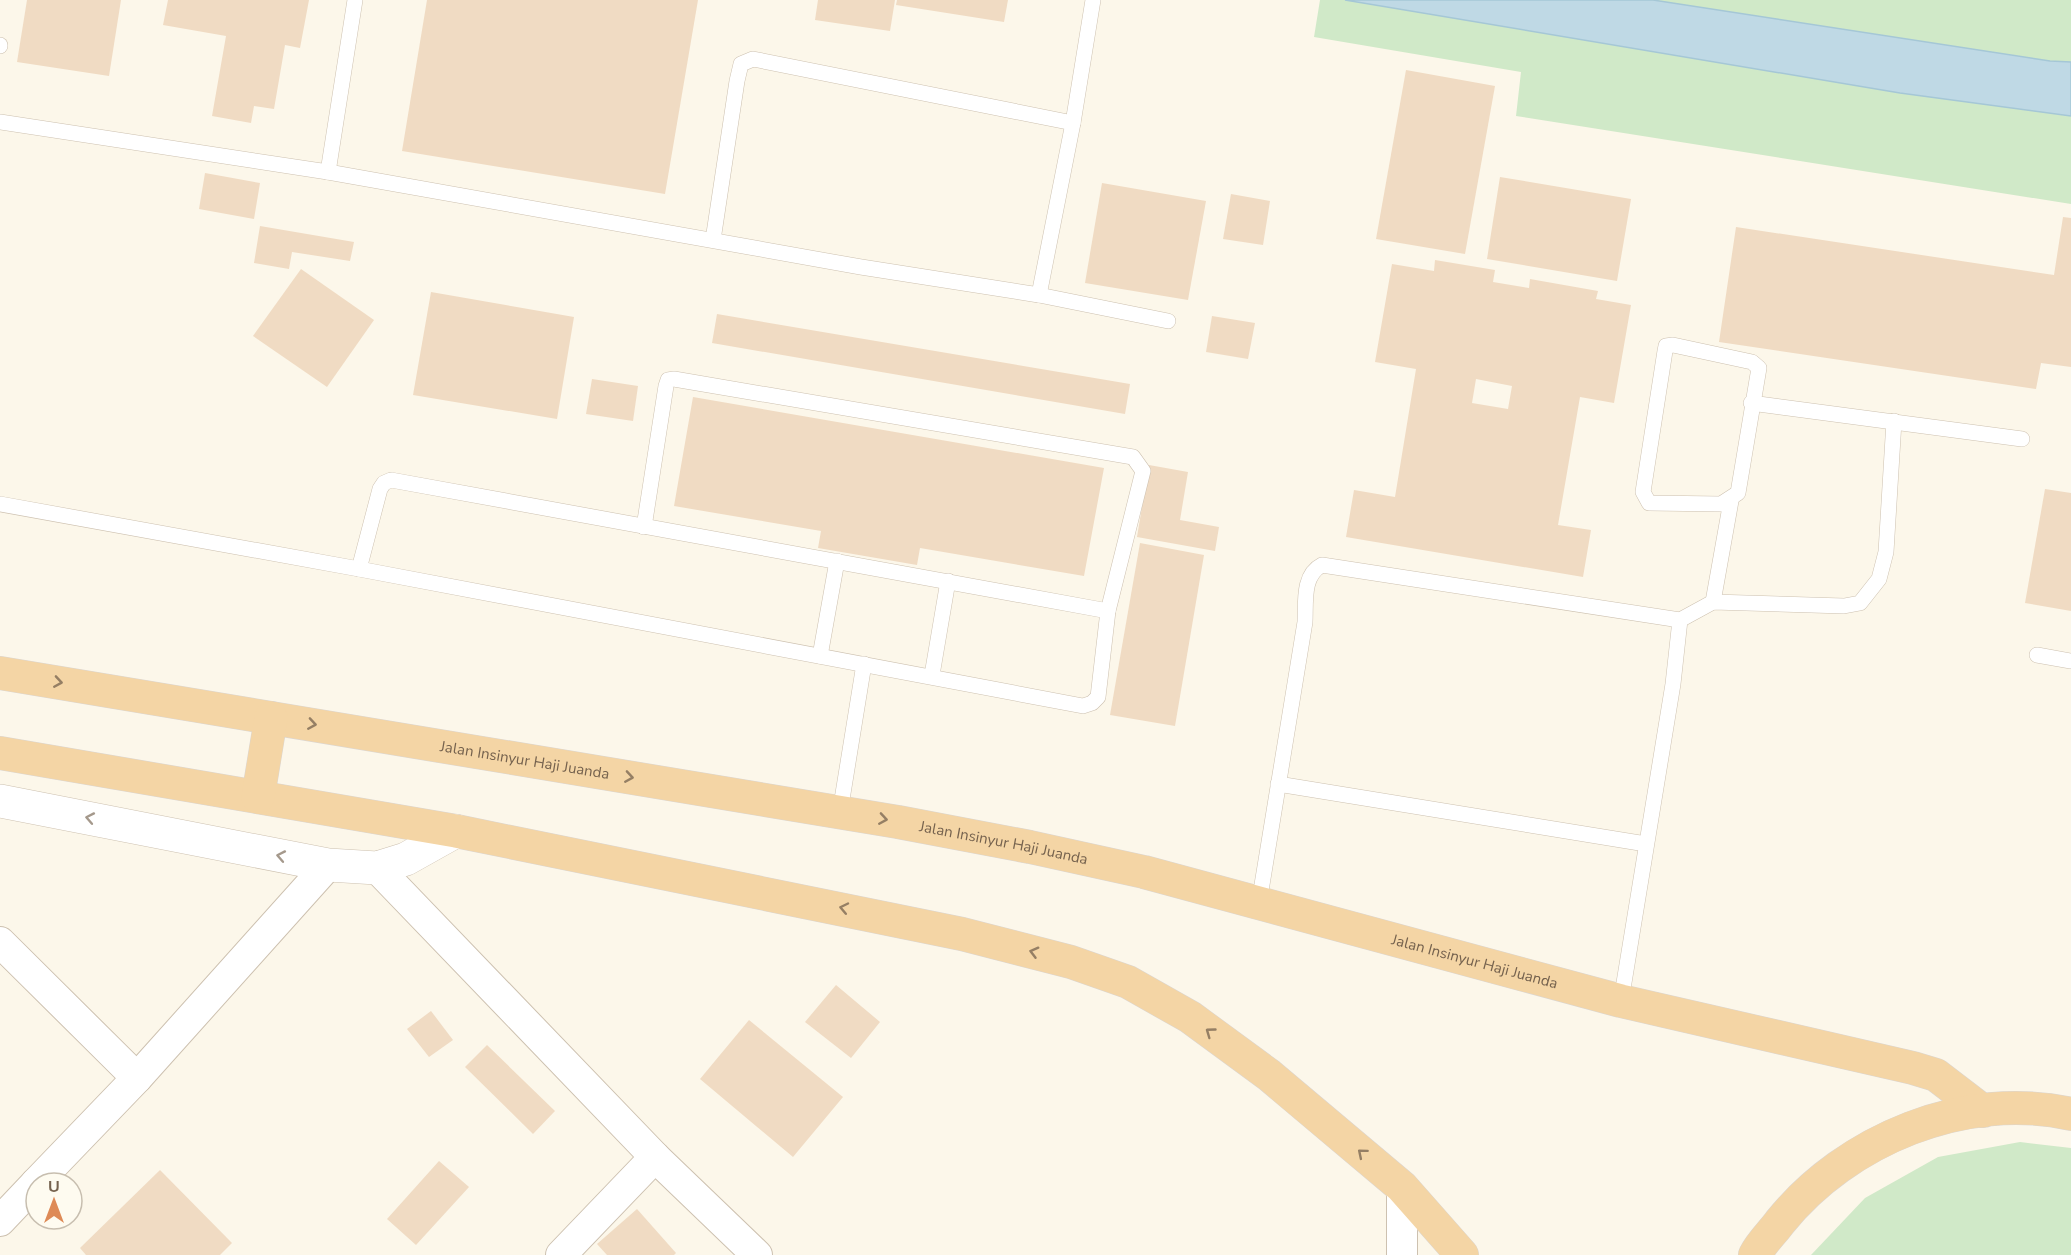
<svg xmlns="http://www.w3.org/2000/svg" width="2071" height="1255" viewBox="0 0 2071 1255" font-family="'Nunito Sans',sans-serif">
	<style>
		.green { fill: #d0e9c8 }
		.water { fill: #bfd9e5; stroke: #a5c7d6; stroke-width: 1.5 }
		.building { fill: #f0dbc3; fill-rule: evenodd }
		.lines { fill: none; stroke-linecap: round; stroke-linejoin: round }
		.service-casing { stroke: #cdc1b0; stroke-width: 16 }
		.minor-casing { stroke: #cdc1b0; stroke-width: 32 }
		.tertiary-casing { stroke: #cdc1b0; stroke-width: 34 }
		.trunk-casing { stroke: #dbd6d1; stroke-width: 34 }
		.service { stroke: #fff; stroke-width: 15 }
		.minor { stroke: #fff; stroke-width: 30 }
		.tertiary { stroke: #fff; stroke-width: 33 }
		.trunk { stroke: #f4d5a5; stroke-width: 33 }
		.oneway { stroke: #957f64 }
		.oneway2 { stroke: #a5998c }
		.labels { text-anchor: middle; stroke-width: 6; stroke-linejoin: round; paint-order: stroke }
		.street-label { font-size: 15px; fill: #75624e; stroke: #fefbf0 }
	</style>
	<rect width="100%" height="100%" fill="#fcf7ea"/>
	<!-- green -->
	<g class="green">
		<path d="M1320,0H2071V204L1516,116L1521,72L1314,37Z"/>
		<path d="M2020,1142L2071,1148V1255H1811L1865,1198L1938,1157Z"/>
	</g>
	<!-- water -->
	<path class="water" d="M1345,0H1653L2050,61L2071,62V116L1900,93Z"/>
	<!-- building -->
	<g class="building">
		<path d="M27,0H121L109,76L17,62Z"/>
		<path d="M168,0H309L300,48L285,45L274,109L254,106L251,123L212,116L226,36L163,25Z"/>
		<path d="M427,0H698L665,194L402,151Z"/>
		<path d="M818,0H895L890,31L815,20Z"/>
		<path d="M897,0H1008L1004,22L896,5Z"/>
		<path d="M1406,70L1495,86L1465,254L1376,239Z"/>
		<path d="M205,173L260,183L254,219L199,209Z"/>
		<path d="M1500,177L1631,199L1617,281L1487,259Z"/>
		<path d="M1102,183L1206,201L1188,300L1085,283Z"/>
		<path d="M1231,194L1270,201L1263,245L1223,239Z"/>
		<path d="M2063,217L2071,218V367L2041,363L2036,389L1719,342L1736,227L2054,275Z"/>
		<path d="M260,226L354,242L350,261L292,252L289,269L254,263Z"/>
		<path d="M1435,260L1495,270L1493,282L1529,288L1530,279L1598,291L1596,299L1631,305L1614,403L1580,397L1558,525L1591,530L1583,577L1346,537L1354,490L1395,497L1416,369L1375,362L1392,264L1434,271ZM1476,379L1512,386L1508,409L1472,403Z"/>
		<path d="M301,269L374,320L327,387L253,336Z"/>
		<path d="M431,292L574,317L557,419L413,395Z"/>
		<path d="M717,314L1130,384L1125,414L712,343Z"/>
		<path d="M1212,316L1255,323L1248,359L1206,352Z"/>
		<path d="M592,379L638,386L633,421L586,414Z"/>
		<path d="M693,397L1104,468L1084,576L920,548L917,565L818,548L821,531L674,506Z"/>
		<path d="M1149,465L1188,472L1180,520L1219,527L1215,551L1137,537Z"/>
		<path d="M2045,489L2071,493V611L2025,603Z"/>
		<path d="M1140,543L1204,555L1175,726L1110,715Z"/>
		<path d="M836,985L880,1022L851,1058L805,1022Z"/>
		<path d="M431,1011L453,1040L429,1057L407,1029Z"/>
		<path d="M749,1020L843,1097L793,1157L700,1079Z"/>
		<path d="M487,1045L555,1111L533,1134L465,1067Z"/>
		<path d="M439,1161L469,1187L416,1245L387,1219Z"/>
		<path d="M160,1170L232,1243L220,1255H86L80,1248Z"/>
		<path d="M637,1209L676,1253L674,1255H607L597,1244Z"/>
	</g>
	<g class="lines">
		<!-- service casing -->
		<g class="service-casing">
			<g id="service">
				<path d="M0,45V46"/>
				<path d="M0,122L328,172L861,267L1039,295L1168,321"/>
				<path d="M328,172L355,0"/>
				<path d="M713,240L737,81L741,64L753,59L1073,123"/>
				<path d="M1039,295L1073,123L1093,0"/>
				<path d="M1673,345L1752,362L1759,368L1738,493L1721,504L1649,503L1643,492L1665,351L1666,346Z"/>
				<path d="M1751,403L2022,439"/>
				<path d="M0,504L359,569L1083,706L1092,703L1098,697L1108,611L1143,471L1133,457L674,379L668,380L666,386L644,527"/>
				<path d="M359,569L380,489L384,483L391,480L1108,611"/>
				<path d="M1713,602L1731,501"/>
				<path d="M2037,655L2071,661"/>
				<path d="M820,656L837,561"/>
				<path d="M932,675L948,581"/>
				<path d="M1278,784L1646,844"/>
				<path d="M840,812L864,664"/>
				<path d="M1259,903L1305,622C1306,603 1302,575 1322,565L1680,620L1713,602L1844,606L1860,603L1879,579L1886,552L1894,421"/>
				<path d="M1621,1001L1673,684L1680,620"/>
			</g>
		</g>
		<!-- minor casing -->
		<g class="minor-casing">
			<g id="minor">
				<path d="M377,868L655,1157L757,1255"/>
				<path d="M0,942L137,1078"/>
				<path d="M36,1183L137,1078L328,865"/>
				<path d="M1402,1187V1255"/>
				<path d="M0,1221L36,1183"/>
				<path d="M561,1255L655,1157"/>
			</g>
		</g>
		<!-- tertiary casing -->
		<g class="tertiary-casing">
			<path id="tertiary" d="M0,801L328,865L377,868L406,859L456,831"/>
		</g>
		<!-- trunk casing -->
		<g class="trunk-casing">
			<g id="trunk">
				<path id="s1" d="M0,673L898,822L1030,847L1144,872L1621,1001L1913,1068L1936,1075L1983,1111"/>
				<path d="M0,753L456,831L962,934L1071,962L1128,982L1190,1017L1269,1075L1402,1187L1462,1255"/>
				<path d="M258,797L271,718"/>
				<path d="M1755,1255C1761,1243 1772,1233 1780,1222C1846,1140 1965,1090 2071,1114"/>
			</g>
		</g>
		<!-- service -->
		<use href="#service" class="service"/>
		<!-- minor -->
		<use href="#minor" class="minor"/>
		<!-- tertiary -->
		<use href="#tertiary" class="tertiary"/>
		<!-- trunk -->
		<use href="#trunk" class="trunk"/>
	</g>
	<!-- one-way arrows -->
	<defs><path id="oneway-chevron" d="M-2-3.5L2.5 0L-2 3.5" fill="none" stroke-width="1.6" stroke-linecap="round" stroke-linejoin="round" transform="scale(1.5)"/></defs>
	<g class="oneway">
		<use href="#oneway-chevron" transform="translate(58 682) rotate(9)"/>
		<use href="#oneway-chevron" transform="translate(312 724) rotate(9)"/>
		<use href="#oneway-chevron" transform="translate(629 777) rotate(9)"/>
		<use href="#oneway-chevron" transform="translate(883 819) rotate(9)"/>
		<use href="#oneway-chevron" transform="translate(844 908) rotate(-168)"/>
		<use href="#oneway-chevron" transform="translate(1034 952) rotate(-165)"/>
		<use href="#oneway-chevron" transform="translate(1210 1032) rotate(-144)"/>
		<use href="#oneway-chevron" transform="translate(1362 1153) rotate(-140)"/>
	</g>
	<g class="oneway2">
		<use href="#oneway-chevron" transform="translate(90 818) rotate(-169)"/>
		<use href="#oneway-chevron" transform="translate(281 856) rotate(-169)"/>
	</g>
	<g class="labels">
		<!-- street labels -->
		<g class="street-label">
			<text dy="5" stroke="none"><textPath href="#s1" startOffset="532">Jalan Insinyur Haji Juanda</textPath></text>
			<text dy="5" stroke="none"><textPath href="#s1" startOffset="1018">Jalan Insinyur Haji Juanda</textPath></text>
			<text dy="5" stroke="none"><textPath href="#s1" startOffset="1504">Jalan Insinyur Haji Juanda</textPath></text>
		</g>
	</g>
	<!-- north arrow -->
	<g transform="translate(54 1201)"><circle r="28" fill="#fefbf0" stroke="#c7beaf" stroke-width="1.5"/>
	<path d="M0-4.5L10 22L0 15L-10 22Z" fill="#de8a56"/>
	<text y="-9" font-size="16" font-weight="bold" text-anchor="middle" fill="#75624e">U</text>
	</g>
</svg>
